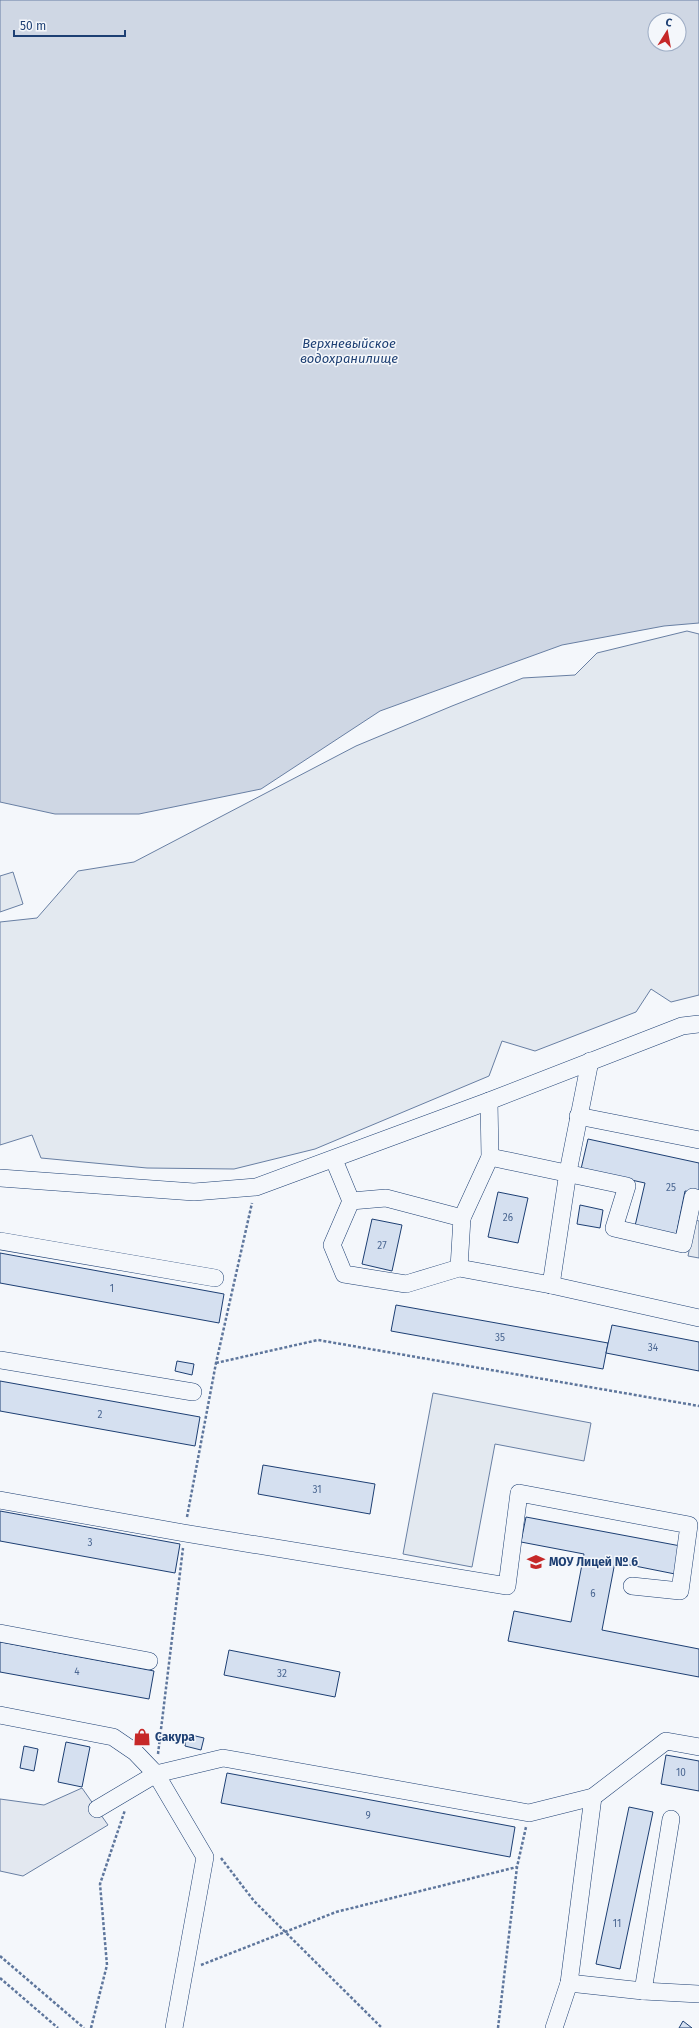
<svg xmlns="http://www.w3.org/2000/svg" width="699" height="2028" viewBox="0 0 699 2028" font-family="'Fira Sans',sans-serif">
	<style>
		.green { fill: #e3e9f0; stroke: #687fa3 }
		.parking { fill: #e3e8f0; stroke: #687fa3 }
		.water { fill: #cfd7e4; stroke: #687fa3; fill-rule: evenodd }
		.building { fill: #d5e0f0; stroke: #1d3f73 }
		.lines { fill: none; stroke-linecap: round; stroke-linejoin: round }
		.minor-casing { stroke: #1d3f73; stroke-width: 18 }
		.path { stroke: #5e769c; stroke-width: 2.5; stroke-dasharray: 3 2; stroke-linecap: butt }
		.minor { stroke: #f4f7fb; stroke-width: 17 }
		.labels { text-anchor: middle; stroke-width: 3; stroke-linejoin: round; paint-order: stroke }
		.number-label { font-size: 10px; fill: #4b6792 }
		.poi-label { font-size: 12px; font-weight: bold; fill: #1d3f73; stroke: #f4f7fb; text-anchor: start }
		.water-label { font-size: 13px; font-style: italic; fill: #1d3f73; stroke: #f4f7fb }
	</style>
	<rect width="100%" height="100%" fill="#f4f7fb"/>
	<!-- green -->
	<g class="green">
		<path d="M687,631L699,634V995L671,1002L651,989L636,1012L535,1051L502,1041L489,1076L315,1149L234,1169L147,1168L41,1158L32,1135L0,1145V922L37,918L78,871L134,862L356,746L452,706L523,678L575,675L597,653Z"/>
		<path d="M13,872L23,904L0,912V876Z"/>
		<path d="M695,1220L699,1221V1258L688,1256Z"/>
		<path d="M433,1393L591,1423L584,1461L495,1444L472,1567L403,1554Z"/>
	</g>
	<!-- parking -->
	<path class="parking" d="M82,1788L108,1825L23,1876L0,1871V1799L44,1805Z"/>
	<!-- water -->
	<path class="water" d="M0,0H699V623L664,626L562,645L380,711L261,789L139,814H55L0,802ZM655,20H679V44H655Z"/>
	<!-- building -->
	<g class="building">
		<path d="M588,1139L699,1163V1193L685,1191L676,1235L635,1226L645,1183L581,1169Z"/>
		<path d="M498,1192L528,1198L518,1243L488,1237Z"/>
		<path d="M580,1205L603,1210L600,1228L577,1224Z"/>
		<path d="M372,1219L402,1225L392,1271L362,1264Z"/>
		<path d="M0,1253L224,1294L219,1323L0,1283Z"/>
		<path d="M396,1305L608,1343L603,1369L391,1331Z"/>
		<path d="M612,1325L699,1342V1371L606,1353Z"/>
		<path d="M177,1361L194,1364L192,1375L175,1371Z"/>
		<path d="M0,1381L200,1417L195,1446L0,1411Z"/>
		<path d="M263,1465L375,1484L370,1514L258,1494Z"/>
		<path d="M0,1511L180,1544L175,1573L0,1541Z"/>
		<path d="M526,1517L686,1547L680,1575L615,1562L602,1630L699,1649V1677L508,1641L514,1611L571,1622L584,1554L521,1542Z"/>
		<path d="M0,1642L154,1671L149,1699L0,1672Z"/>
		<path d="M229,1650L340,1672L335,1697L224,1675Z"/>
		<path d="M187,1734L204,1738L201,1750L185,1746Z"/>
		<path d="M66,1742L90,1747L82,1787L58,1782Z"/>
		<path d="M24,1746L38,1749L34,1771L20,1768Z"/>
		<path d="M666,1755L699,1761V1791L661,1784Z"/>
		<path d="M227,1773L515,1827L510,1857L221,1803Z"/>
		<path d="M629,1807L653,1812L620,1969L596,1964Z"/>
		<path d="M683,2021L692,2028H679Z"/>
	</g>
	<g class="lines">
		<!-- minor casing -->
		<g class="minor-casing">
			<g id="minor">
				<path d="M578,1116L699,1140"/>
				<path d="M490,1157L627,1186L614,1228L683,1244L693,1197L699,1199"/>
				<path d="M334,1160L351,1201L332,1245L344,1274L406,1284L459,1268L551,1285L699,1318"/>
				<path d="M0,1178L194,1192L256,1187L489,1101L682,1026L699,1024"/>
				<path d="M351,1201L386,1198L462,1218L459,1268"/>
				<path d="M462,1218L490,1157L489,1101"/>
				<path d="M0,1241L215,1278"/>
				<path d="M551,1285L568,1172L590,1061"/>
				<path d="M0,1360L193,1392"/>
				<path d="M0,1500L184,1533L507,1586L519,1493L689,1525L680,1591L632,1586"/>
				<path d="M0,1633L149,1661"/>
				<path d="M0,1715L113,1737L135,1752L156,1774L205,1857L174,2028"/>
				<path d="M97,1809L156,1774L223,1758L529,1813L593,1797L666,1741L699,1747"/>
				<path d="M569,1983L643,1991L699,1994"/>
				<path d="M643,1991L671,1819"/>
				<path d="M554,2028L569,1983L593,1797"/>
			</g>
		</g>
		<!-- path -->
		<g class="path">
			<path d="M216,1363L318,1340L699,1406"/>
			<path d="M187,1517L216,1363L252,1203"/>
			<path d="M158,1754L183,1548"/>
			<path d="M221,1858L254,1901L382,2028"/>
			<path d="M0,1956L84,2028"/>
			<path d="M201,1965L336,1912L517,1867"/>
			<path d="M0,1978L58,2028"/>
			<path d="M91,2028L107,1965L100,1884L125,1810"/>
			<path d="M498,2028L517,1867L526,1827"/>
		</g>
		<!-- minor -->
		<use href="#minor" class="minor"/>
	</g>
	<!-- icons -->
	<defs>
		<g id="school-bare" transform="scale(1.38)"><path d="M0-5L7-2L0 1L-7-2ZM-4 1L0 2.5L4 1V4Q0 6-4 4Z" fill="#c62828" stroke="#f4f7fb" stroke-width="2.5" paint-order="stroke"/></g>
		<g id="shop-bare" transform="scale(1.38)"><path d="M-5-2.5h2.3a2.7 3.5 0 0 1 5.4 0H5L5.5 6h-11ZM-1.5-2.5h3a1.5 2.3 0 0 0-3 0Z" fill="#c62828" stroke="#f4f7fb" stroke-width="2.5" paint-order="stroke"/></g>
	</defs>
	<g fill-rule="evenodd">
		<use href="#school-bare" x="536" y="1562"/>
		<use href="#shop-bare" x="142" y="1737"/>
	</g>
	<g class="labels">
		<!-- number labels -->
		<g class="number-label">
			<text x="671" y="1191">25</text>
			<text x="508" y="1221">26</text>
			<text x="382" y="1249">27</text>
			<text x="112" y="1292">1</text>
			<text x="500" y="1341">35</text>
			<text x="653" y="1351">34</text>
			<text x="100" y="1418">2</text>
			<text x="317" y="1493">31</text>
			<text x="90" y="1546">3</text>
			<text x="593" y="1597">6</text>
			<text x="77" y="1675">4</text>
			<text x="282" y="1677">32</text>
			<text x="681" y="1776">10</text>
			<text x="368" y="1819">9</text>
			<text x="617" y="1927">11</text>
		</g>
		<!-- poi labels -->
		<g class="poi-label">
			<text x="549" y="1566">МОУ Лицей № 6</text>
			<text x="155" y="1741">Сакура</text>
		</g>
		<!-- water labels -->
		<g class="water-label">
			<text x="349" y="348">Верхневыйское<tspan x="349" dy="15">водохранилище</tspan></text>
		</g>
	</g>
	<!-- north arrow -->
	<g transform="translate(667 32) rotate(11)"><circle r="19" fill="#f4f7fb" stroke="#9eadc5"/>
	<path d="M0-3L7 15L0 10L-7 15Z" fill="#c62828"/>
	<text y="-6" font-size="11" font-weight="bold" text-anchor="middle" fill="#1d3f73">С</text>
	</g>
	<!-- scale -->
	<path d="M14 30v6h111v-6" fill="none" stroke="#1d3f73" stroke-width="2"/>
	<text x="20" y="30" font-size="12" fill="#1d3f73" stroke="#f4f7fb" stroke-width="3" paint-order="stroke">50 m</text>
</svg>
